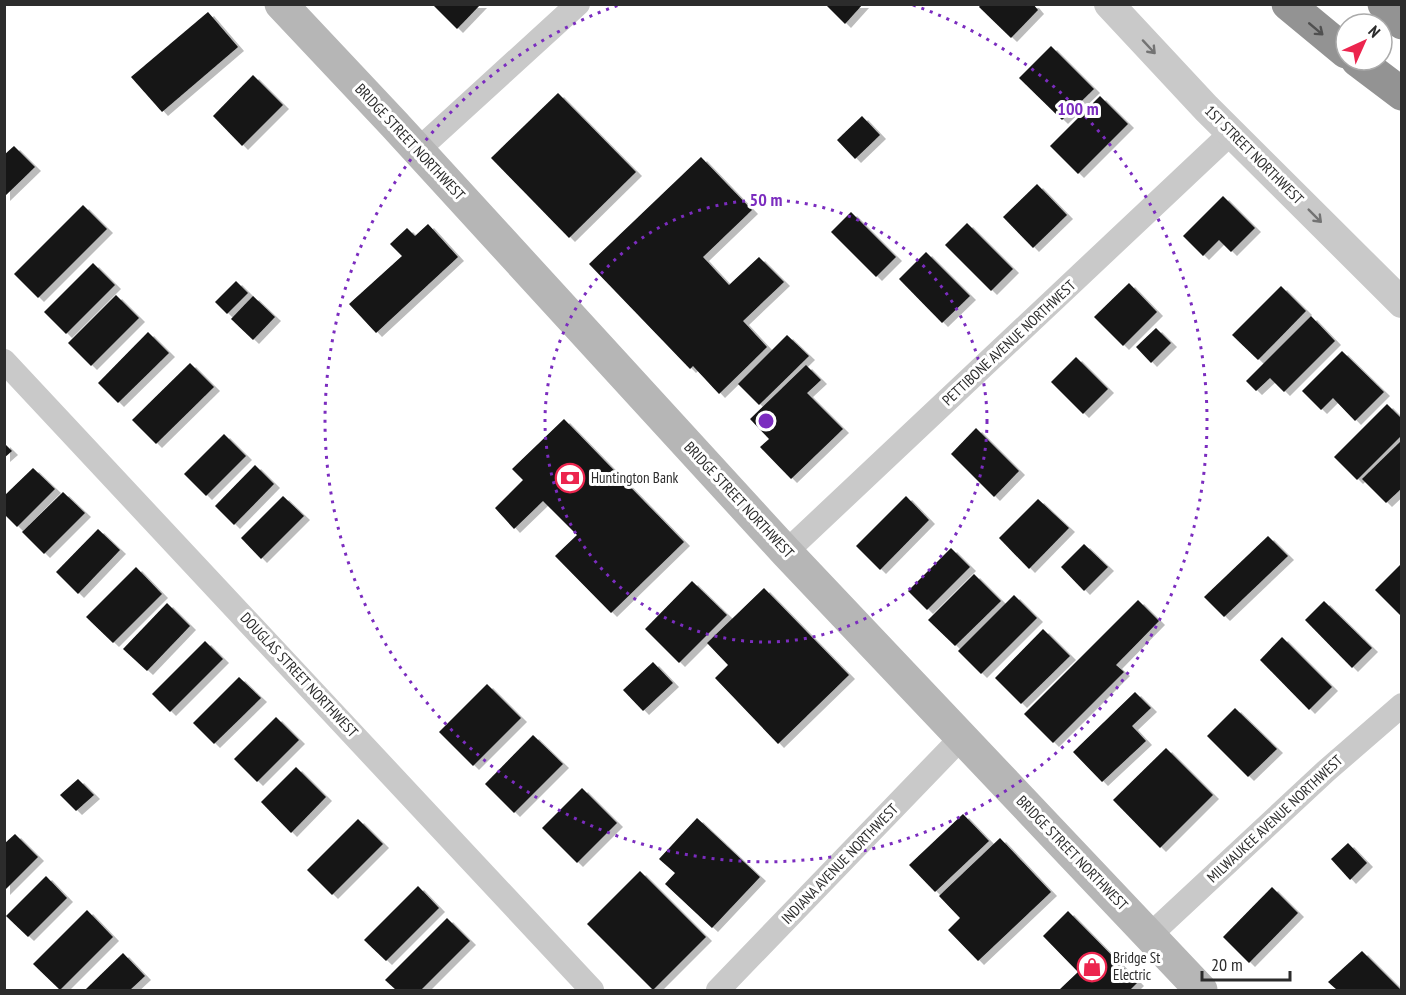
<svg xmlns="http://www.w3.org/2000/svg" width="1406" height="995" viewBox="0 0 1406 995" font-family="'PT Sans Narrow',sans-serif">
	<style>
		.building { fill: #131313; filter: url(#shadow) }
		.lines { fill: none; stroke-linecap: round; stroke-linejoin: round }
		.minor { stroke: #c9c9c9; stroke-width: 24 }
		.tertiary { stroke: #c9c9c9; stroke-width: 30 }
		.secondary { stroke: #b6b6b6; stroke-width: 33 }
		.motorway { stroke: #939393; stroke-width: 33 }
		.oneway { stroke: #505050 }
		.oneway2 { stroke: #737373 }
		.ring { fill: none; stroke: #7b2cbf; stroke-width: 3; stroke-dasharray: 3 6 }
		.labels { text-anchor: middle; stroke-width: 6; stroke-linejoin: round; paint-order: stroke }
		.street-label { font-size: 15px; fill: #2c2c2c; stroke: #fff }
		.poi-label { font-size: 15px; fill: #2c2c2c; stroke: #fff; text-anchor: start }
		.centre { fill: #7b2cbf; stroke: #fff; stroke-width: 3 }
		.ring-label { font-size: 18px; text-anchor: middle; font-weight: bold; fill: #7b2cbf; stroke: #fff; stroke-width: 6; stroke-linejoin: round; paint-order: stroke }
	</style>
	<defs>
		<filter id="shadow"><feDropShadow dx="6" dy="4" stdDeviation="0" flood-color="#0004"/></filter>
	</defs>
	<rect width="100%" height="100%" fill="#fff"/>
	<!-- building -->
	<g class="building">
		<path d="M432,4H481L457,29Z"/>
		<path d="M825,4H863L845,24Z"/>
		<path d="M981,4H1033L1038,10L1011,38L979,7Z"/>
		<path d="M208,12L238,47L162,112L131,77Z"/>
		<path d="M1051,46L1094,89L1062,120L1019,78Z"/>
		<path d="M253,75L283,105L242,146L213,116Z"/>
		<path d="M558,93L636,172L569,238L491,158Z"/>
		<path d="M1100,96L1128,124L1078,174L1050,146Z"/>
		<path d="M862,116L880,135L855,159L837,140Z"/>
		<path d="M14,146L35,167L4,197V155Z"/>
		<path d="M701,157L752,210L703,257L729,285L759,257L784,282L743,321L767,347L719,394L693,366L690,369L589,264Z"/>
		<path d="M1037,184L1067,215L1033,248L1003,217Z"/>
		<path d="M1223,196L1255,228L1231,252L1219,240L1203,256L1183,236Z"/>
		<path d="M83,205L107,229L38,298L14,274Z"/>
		<path d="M851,212L896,257L876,277L831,232Z"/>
		<path d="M967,223L1013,269L991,291L945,245Z"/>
		<path d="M428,224L458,257L376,333L349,304L402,256L390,244L407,228L415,236Z"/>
		<path d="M926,252L970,296L942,323L899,279Z"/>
		<path d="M93,263L115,285L66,334L44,312Z"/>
		<path d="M236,281L248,293L227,314L215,302Z"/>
		<path d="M1129,283L1157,312L1123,346L1094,317Z"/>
		<path d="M1281,286L1306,311L1258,360L1232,335Z"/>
		<path d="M116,295L139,318L91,366L68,343Z"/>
		<path d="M253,296L275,317L253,340L231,319Z"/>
		<path d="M1311,316L1335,341L1284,392L1270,378L1256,391L1246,381Z"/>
		<path d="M1156,328L1171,343L1151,363L1136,347Z"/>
		<path d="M148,332L169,353L118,403L98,383Z"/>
		<path d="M787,335L809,356L759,405L738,384Z"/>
		<path d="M1342,351L1384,392L1355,421L1333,398L1321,410L1302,391Z"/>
		<path d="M1076,357L1108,389L1083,414L1051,382Z"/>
		<path d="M190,363L214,387L156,444L132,420Z"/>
		<path d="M806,365L821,380L807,393L843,429L791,479L760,447L769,439L750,419Z"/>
		<path d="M1387,404L1402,419V435L1357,480L1334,457Z"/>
		<path d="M564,419L684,542L611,613L555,556L577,535L543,501L514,529L495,508L523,480L512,469Z"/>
		<path d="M976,428L1019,471L994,497L951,454Z"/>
		<path d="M224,434L246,456L206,496L184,474Z"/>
		<path d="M1402,440V488L1386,503L1362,479Z"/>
		<path d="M4,443L12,451L4,458Z"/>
		<path d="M255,465L274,484L234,525L215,506Z"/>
		<path d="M33,468L55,489L17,527L4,514V496Z"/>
		<path d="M63,492L85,513L44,554L22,532Z"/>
		<path d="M283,496L304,516L261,559L241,538Z"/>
		<path d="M906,496L929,520L880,570L856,546Z"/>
		<path d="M1038,499L1069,528L1029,569L999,538Z"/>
		<path d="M98,529L120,550L78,594L56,572Z"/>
		<path d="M1268,536L1288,556L1224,617L1204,597Z"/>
		<path d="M1084,544L1108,567L1084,591L1061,567Z"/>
		<path d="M951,548L970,567L927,610L908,591Z"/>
		<path d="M1402,563V617L1375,590Z"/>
		<path d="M136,567L162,594L113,643L86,617Z"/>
		<path d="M974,574L1001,601L955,646L928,620Z"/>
		<path d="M692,581L727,615L679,663L645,629Z"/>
		<path d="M764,588L849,675L778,744L715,678L728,665L707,643Z"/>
		<path d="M1014,595L1037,618L981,674L958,651Z"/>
		<path d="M1138,600L1159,621L1116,665L1124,672L1053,743L1024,714Z"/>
		<path d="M1324,601L1372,648L1352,668L1305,620Z"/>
		<path d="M167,603L190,626L147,671L123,649Z"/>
		<path d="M1043,629L1070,656L1021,704L995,678Z"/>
		<path d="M1282,637L1332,687L1309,710L1260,660Z"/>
		<path d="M205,641L223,659L170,712L152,694Z"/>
		<path d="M653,662L673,683L643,711L623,690Z"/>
		<path d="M239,677L261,698L214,744L193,723Z"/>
		<path d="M487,684L521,718L473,766L439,732Z"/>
		<path d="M1135,692L1151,708L1132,726L1146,741L1102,782L1073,752Z"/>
		<path d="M1235,708L1277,749L1248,777L1207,736Z"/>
		<path d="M276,717L299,740L257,782L234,759Z"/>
		<path d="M533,735L563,764L514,813L485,784Z"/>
		<path d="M1166,748L1213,795L1160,848L1113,800Z"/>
		<path d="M296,767L326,797L291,833L261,802Z"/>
		<path d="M78,779L94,795L76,811L60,795Z"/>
		<path d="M582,788L617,823L577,863L542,828Z"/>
		<path d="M963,814L989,841L935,892L909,865Z"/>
		<path d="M697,818L760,877L712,928L665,884L675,873L659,859Z"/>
		<path d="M358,819L383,844L332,895L307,870Z"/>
		<path d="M15,834L38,857L4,891V844Z"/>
		<path d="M1000,838L1051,892L978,961L948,930L960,918L939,896Z"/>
		<path d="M1348,843L1367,863L1350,880L1331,859Z"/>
		<path d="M640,871L706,937L653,990L587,924Z"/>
		<path d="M46,876L67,898L28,937L6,916Z"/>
		<path d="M418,886L439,908L386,961L364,940Z"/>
		<path d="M1272,887L1298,913L1249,963L1223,937Z"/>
		<path d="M87,910L113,937L60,990L33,964Z"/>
		<path d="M1068,911L1138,982L1130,990H1059L1078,972L1043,936Z"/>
		<path d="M447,918L470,941L421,990H396L385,980Z"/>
		<path d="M1362,951L1401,990H1337L1328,982Z"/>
		<path d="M123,953L145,976L130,990H85Z"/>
	</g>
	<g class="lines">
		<!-- minor -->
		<g class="minor">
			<path d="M418,150L578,4"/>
			<path d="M4,361L592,990"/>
			<path d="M786,552L1231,133"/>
			<path d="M1150,935L1326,771L1402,705"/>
			<path d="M718,990L962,737"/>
		</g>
		<!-- tertiary -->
		<path class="tertiary" d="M1109,4L1206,108L1402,303"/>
		<!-- secondary -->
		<path class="secondary" d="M281,4L394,124L786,552L1201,990"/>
		<!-- motorway -->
		<g class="motorway">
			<path d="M1288,4L1346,52"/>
			<path d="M1384,4L1402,23"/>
			<path d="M1357,60L1402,94"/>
		</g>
	</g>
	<!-- one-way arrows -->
	<defs><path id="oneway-shaft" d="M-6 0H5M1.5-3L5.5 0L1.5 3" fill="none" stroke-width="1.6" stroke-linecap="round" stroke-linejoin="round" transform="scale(1.5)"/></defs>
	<use class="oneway" href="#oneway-shaft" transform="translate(1316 29) rotate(40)"/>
	<g class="oneway2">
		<use href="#oneway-shaft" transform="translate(1149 47) rotate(47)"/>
		<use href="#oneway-shaft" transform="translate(1315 216) rotate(45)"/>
	</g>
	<!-- distance rings -->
	<g class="ring">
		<circle cx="766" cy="421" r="221"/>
		<path d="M913 5A441 441 0 1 1 619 5"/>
	</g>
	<!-- icons -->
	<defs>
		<g id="bank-ring" transform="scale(1.5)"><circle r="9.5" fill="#fff" stroke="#ec254e" stroke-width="1.5"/><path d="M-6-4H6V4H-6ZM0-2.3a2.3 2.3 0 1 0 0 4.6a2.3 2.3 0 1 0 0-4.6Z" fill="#ec254e"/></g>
		<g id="shop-ring" transform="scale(1.5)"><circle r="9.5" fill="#fff" stroke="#ec254e" stroke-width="1.5"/><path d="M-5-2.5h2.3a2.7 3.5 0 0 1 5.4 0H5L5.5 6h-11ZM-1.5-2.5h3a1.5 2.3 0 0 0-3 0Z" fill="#ec254e"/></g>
	</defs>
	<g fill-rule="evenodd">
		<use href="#bank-ring" x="570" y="478"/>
		<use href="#shop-ring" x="1092" y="967"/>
	</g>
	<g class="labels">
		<!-- street labels -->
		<g class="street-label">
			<text transform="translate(410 142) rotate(47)" y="5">BRIDGE STREET NORTHWEST</text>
			<text transform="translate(1254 155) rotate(45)" y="5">1ST STREET NORTHWEST</text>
			<text transform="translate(1009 343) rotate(-43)" y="5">PETTIBONE AVENUE NORTHWEST</text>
			<text transform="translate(739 500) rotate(47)" y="5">BRIDGE STREET NORTHWEST</text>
			<text transform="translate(299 675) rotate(47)" y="5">DOUGLAS STREET NORTHWEST</text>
			<text transform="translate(1275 819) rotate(-43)" y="5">MILWAUKEE AVENUE NORTHWEST</text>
			<text transform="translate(1072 853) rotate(46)" y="5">BRIDGE STREET NORTHWEST</text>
			<text transform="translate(840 864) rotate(-46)" y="5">INDIANA AVENUE NORTHWEST</text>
		</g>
		<!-- poi labels -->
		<g class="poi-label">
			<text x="591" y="483">Huntington Bank</text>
			<text x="1113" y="963">Bridge St<tspan x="1113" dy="17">Electric</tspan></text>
		</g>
	</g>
	<circle cx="766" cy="421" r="9" class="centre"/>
	<g class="ring-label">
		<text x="1078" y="115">100 m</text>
		<text x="766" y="206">50 m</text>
	</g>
	<!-- border -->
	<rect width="1406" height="995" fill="none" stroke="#2c2c2c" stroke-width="12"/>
	<!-- north arrow -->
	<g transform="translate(1364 42) rotate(45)"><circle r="28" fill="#ffffff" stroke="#ababab" stroke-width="1.5"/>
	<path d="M0-4.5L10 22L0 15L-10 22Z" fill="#ec254e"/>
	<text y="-9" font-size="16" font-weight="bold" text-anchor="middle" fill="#2c2c2c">N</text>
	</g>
	<!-- scale -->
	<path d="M1202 971v9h88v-9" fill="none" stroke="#2c2c2c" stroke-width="3"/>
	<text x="1211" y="971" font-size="18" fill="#2c2c2c" stroke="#ffffff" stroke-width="4.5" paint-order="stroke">20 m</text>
</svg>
